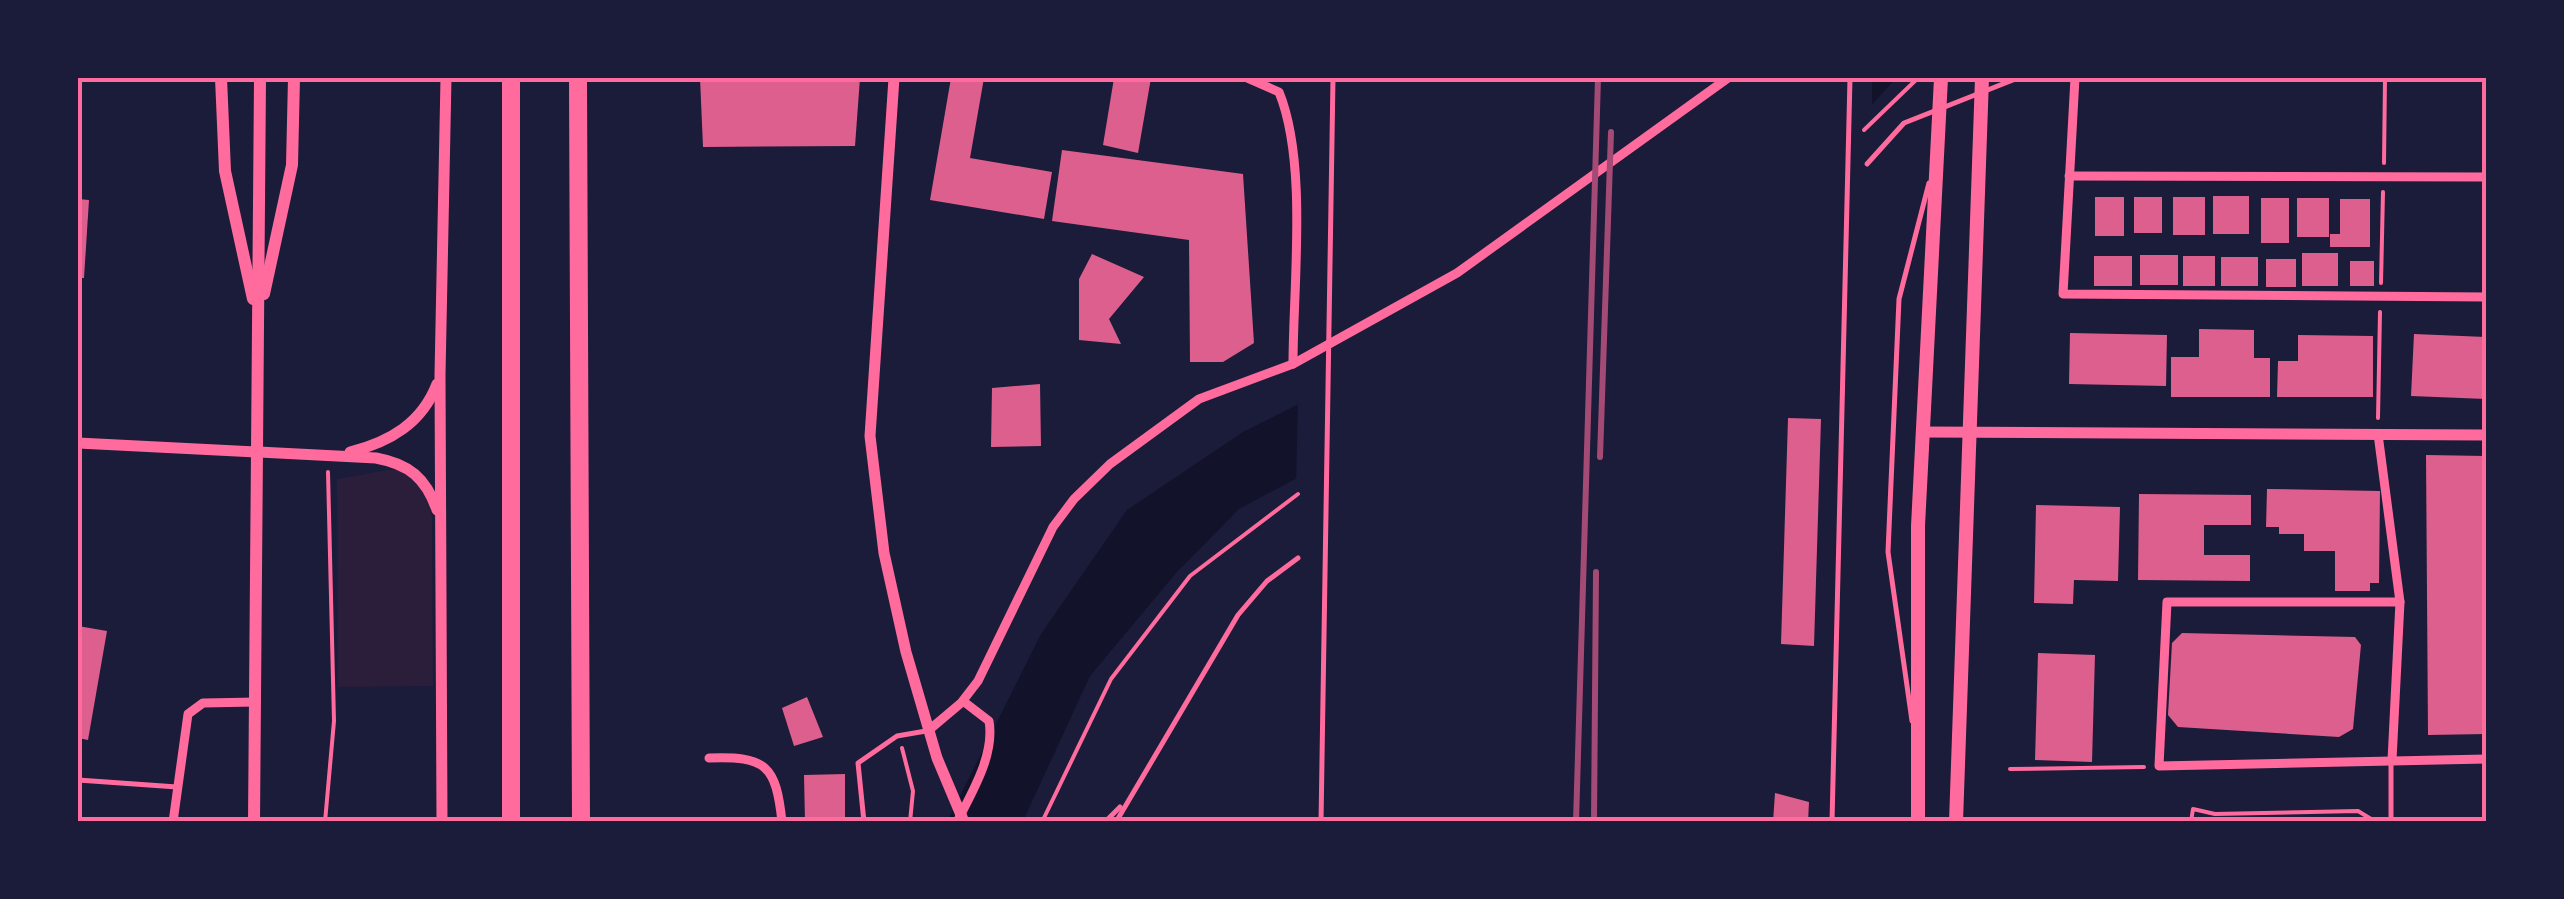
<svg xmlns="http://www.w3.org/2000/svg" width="2564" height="899" viewBox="0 0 2564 899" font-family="'Asap Condensed',sans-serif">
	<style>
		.green { fill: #2a1e3b }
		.water { fill: #12122b }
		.pier { fill: #1b1b3a }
		.building { fill: #dd5f8e }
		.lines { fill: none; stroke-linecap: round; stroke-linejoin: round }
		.path { stroke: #ff6b9d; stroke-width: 4 }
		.service { stroke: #ff6b9d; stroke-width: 5 }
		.minor { stroke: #ff6b9d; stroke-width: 9 }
		.tertiary { stroke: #ff6b9d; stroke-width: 11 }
		.secondary { stroke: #ff6b9d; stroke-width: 12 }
		.primary { stroke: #ff6b9d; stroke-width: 14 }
		.motorway { stroke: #ff6b9d; stroke-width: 18 }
		.rail { stroke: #a44b75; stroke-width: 6 }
		.neatline { fill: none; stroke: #ff6b9d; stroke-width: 4 }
	</style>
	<rect width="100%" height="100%" fill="#1b1b3a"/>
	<!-- green -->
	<path class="green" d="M394,469C419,475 426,494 432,517L433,686L338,687L337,479Z"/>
	<!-- water -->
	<path class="water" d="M1829,78H1896L1801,184L1428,408L1239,509L1176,573L1090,676L1023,821L947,822L1041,634L1127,510L1243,432L1750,178Z"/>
	<!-- pier -->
	<path class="pier" d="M1823,78H1872V112L1804,188L1431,412L1296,484L1298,399L1747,174Z"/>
	<!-- building -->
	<g class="building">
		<path d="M700,78H860L855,146L703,147Z"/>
		<path d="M951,78H984L970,158L1052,172L1044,219L930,200Z"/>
		<path d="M1114,78H1151L1138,153L1103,145Z"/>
		<path d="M1062,150L1243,174L1254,343L1223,362H1190L1189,240L1052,221Z"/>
		<rect x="2213" y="196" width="36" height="38"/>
		<rect x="2095" y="197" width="29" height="39"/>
		<rect x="2134" y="197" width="28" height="36"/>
		<rect x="2173" y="197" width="32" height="38"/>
		<rect x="2261" y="198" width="28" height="45"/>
		<rect x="2297" y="198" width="32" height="39"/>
		<path d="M78,199L89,200L84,278H78Z"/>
		<path d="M2340,199H2370V247H2330V234H2340Z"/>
		<rect x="2302" y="253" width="36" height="33"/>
		<path d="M1092,254L1144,277L1109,319L1121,344L1079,340V279Z"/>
		<rect x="2140" y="255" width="38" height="30"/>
		<rect x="2094" y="256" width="38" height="30"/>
		<rect x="2183" y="256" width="32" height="30"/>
		<rect x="2221" y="257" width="37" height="29"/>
		<rect x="2266" y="259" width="30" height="28"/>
		<rect x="2350" y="261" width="24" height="25"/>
		<path d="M2199,329L2254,330V358H2270V397H2171V357H2199Z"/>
		<path d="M2070,333L2167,335L2166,386L2069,384Z"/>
		<path d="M2414,334L2486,337V399L2411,396Z"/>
		<path d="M2298,335L2373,336V397H2277L2278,361H2298Z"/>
		<path d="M1040,384L1041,446L991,447L992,388Z"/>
		<path d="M1788,418L1821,419L1814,646L1781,644Z"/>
		<path d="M2426,455L2486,456V734L2428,735Z"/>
		<path d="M2267,489L2380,491L2379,583H2370V591H2335V551H2304V534H2279V527H2266Z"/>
		<path d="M2139,494L2251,495V525H2204V555H2250V581L2138,580Z"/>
		<path d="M2036,505L2120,507L2118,581L2074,580L2073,604L2034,603Z"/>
		<path d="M78,626L107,631L88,740L78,738Z"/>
		<path d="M2182,633L2355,637L2361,645L2353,729L2339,737L2178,727L2168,715L2172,643Z"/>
		<path d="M2038,653L2095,655L2092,762L2035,760Z"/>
		<path d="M807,697L823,737L794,746L782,708Z"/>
		<path d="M845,774V822H805L804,775Z"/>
		<path d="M1775,793L1809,802L1808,822H1773Z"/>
	</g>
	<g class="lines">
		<!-- path -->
		<g class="path">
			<path d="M1864,130L1918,78"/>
			<path d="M2384,163L2385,78"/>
			<path d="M2381,283L2383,192"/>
			<path d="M2378,418L2380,312"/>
			<path d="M902,748L913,791L910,822"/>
			<path d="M2010,769L2144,767"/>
			<path d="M325,822L334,721L328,472"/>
			<path d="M1042,822L1111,679L1190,576L1298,494"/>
			<path d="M2191,822L2193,809L2215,814L2358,811L2376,822"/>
		</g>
		<!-- service -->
		<g class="service">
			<path d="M1867,164L1904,123L2018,78"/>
			<path d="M1912,721L1888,552L1899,299L1929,183"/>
			<path d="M78,780L177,787"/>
			<path d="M864,822L858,763L897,736L926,731"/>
			<path d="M1105,822L1120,807"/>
			<path d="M1116,822L1238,615L1267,581L1298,558"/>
			<path d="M1321,822L1333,78"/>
			<path d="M1832,822L1850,78"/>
			<path d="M2391,822V763"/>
		</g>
		<!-- minor -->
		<g class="minor">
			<path d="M1247,78L1279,92C1308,163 1293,286 1293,364"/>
			<path d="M2075,78L2063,294L2486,297"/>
			<path d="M2069,176L2486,177"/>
			<path d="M2378,434L2400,602L2392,760"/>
			<path d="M2400,602H2167L2159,766L2486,759"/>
			<path d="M929,730L961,703L978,681L1053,527L1074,499L1110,464L1199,399L1293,364L1457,273L1728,78"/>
			<path d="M709,758C766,756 776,765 782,822"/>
			<path d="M173,822L188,714L203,703L256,702"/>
			<path d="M957,822C972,792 995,755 989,721L963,701"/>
		</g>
		<!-- tertiary -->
		<g class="tertiary">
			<path d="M894,78L870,436L884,553L906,652L937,758L964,822"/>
			<path d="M1924,432L2486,435"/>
			<path d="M78,443L376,458C409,464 426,478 437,510"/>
			<path d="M350,452C390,442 422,423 437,384"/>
			<path d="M442,822L440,375L446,78"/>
		</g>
		<!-- secondary -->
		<g class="secondary">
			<path d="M221,78L225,171L253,299"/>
			<path d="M264,294L292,165L294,78"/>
			<path d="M254,822L260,78"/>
		</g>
		<!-- primary -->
		<g class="primary">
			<path d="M1918,822V526L1941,78"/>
			<path d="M1956,822L1982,78"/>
		</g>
		<!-- motorway -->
		<g class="motorway">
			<path d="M578,78L581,822"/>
			<path d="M511,822V78"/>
		</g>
		<!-- rail -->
		<g class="rail">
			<path d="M1600,457L1611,132"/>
			<path d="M1576,822L1598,78"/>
			<path d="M1594,822L1596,572"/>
		</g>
	</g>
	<!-- border -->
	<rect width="2564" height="899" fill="none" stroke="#1b1b3a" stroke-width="160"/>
	<rect x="80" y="80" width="2404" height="739" class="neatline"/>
</svg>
